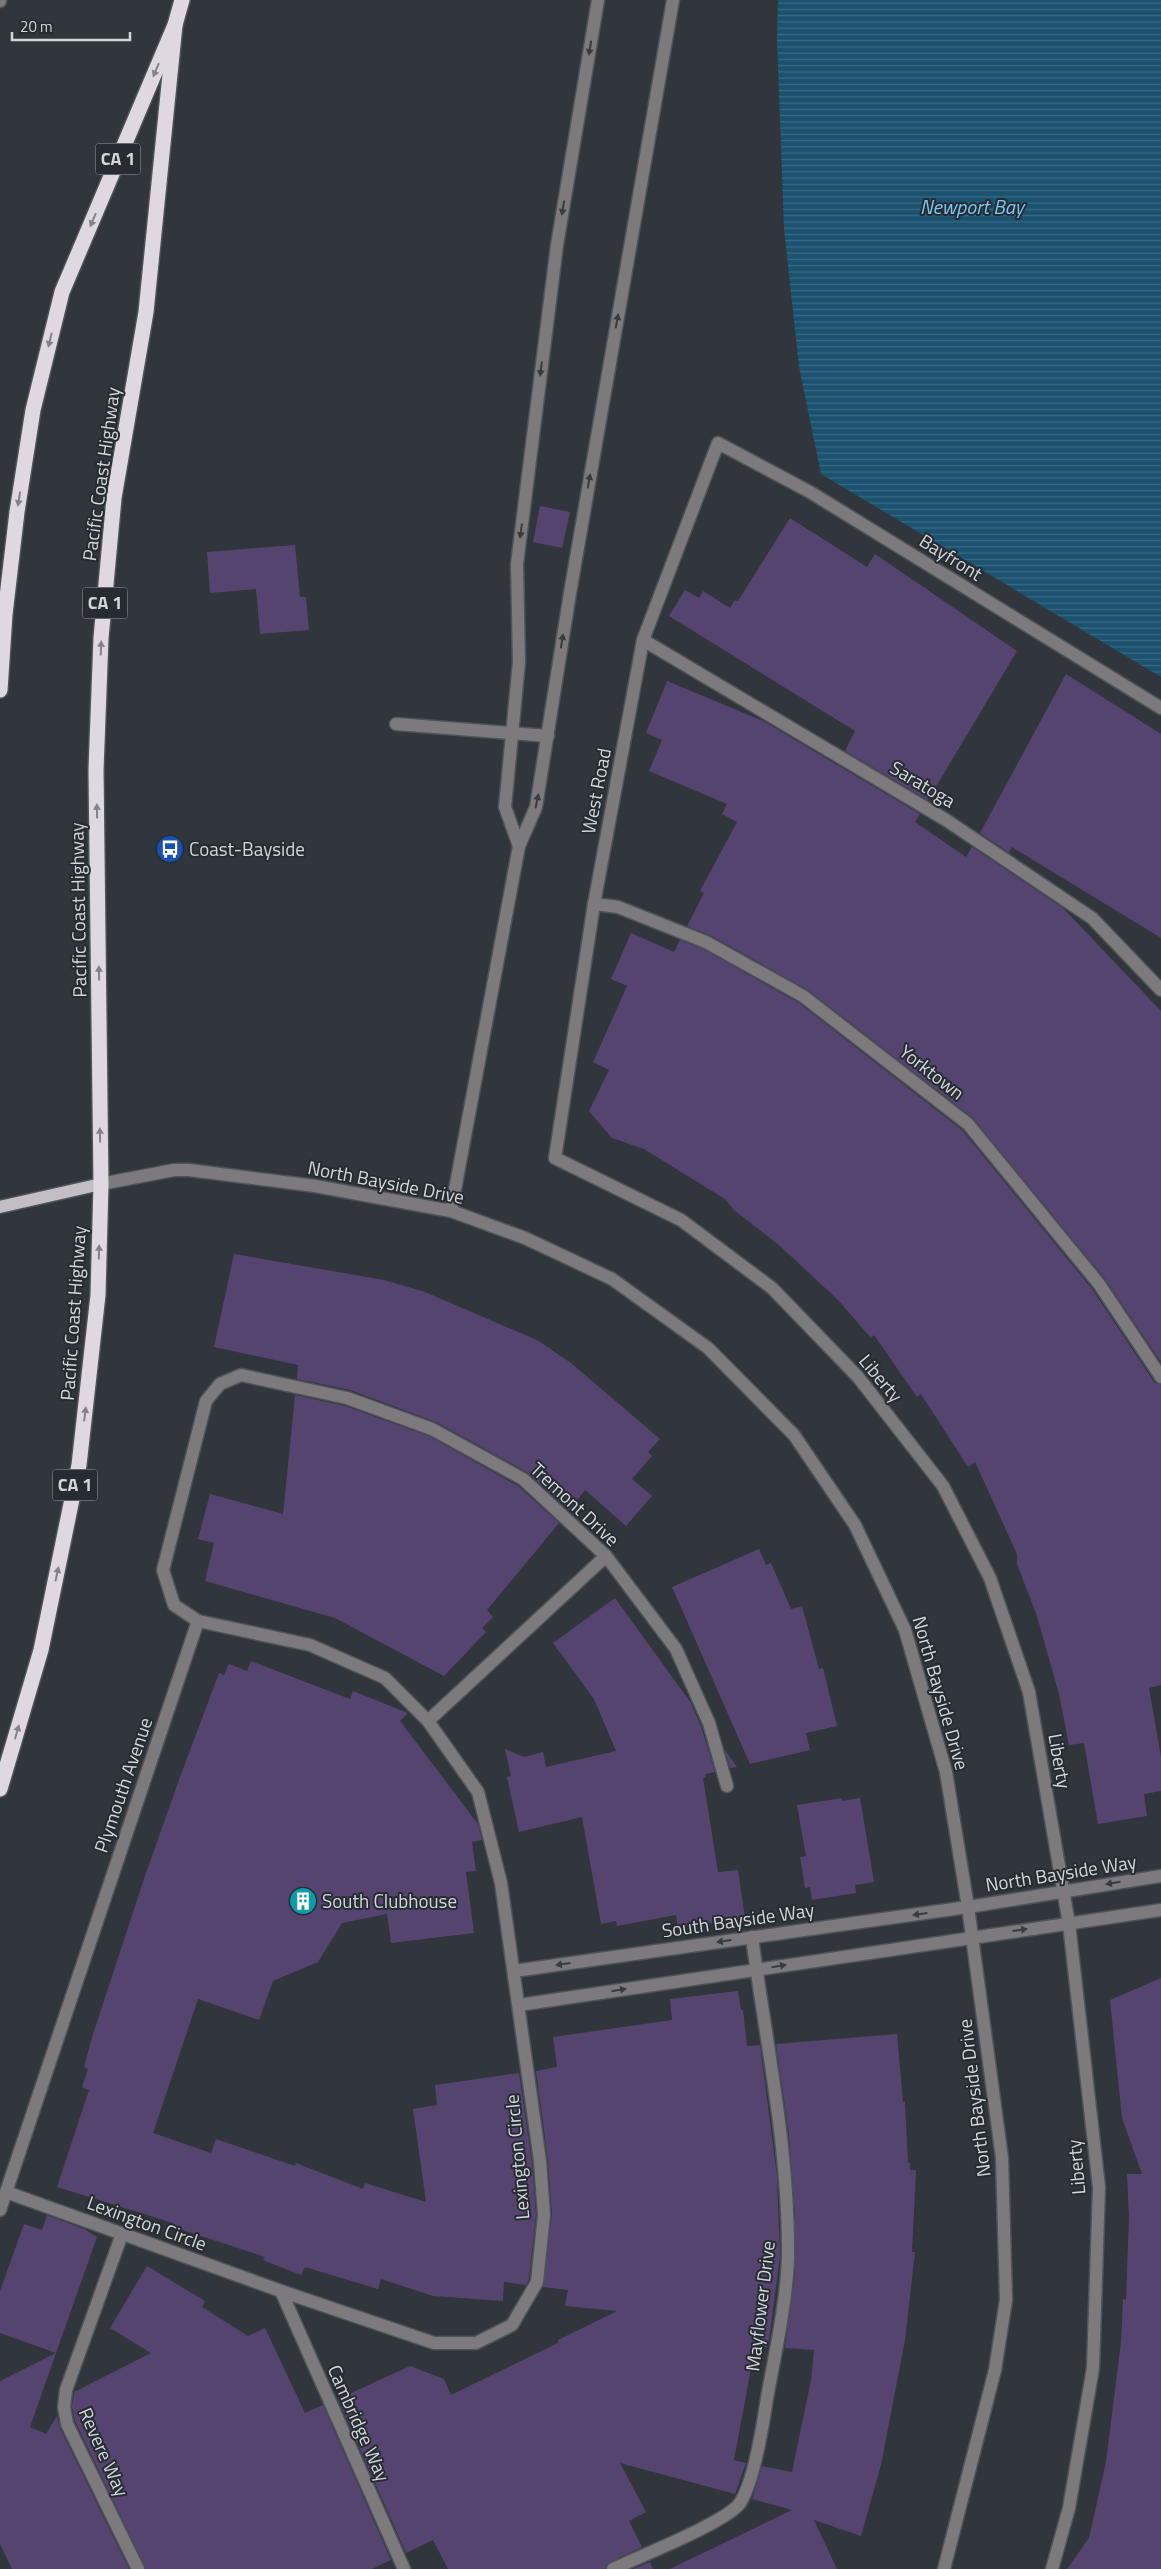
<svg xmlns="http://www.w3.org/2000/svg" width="1161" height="2569" viewBox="0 0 1161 2569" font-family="'Titillium Web',sans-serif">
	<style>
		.water { fill: url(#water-rules) }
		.building { fill: #564470 }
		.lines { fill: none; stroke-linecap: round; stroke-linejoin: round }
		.minor-casing { stroke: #4d5359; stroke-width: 15 }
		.major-casing { stroke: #4d5359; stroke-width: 15 }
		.highway-casing { stroke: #4d5359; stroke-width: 18 }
		.minor { stroke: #7d7a7d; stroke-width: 12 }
		.major { stroke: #c3bdc4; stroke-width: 12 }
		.highway { stroke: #dfd8e0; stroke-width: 15 }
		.oneway { fill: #373c41 }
		.oneway2 { fill: #828289 }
		.labels { text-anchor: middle; stroke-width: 4; stroke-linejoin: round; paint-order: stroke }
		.shield { fill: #262c32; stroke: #9fa4a8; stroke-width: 1 }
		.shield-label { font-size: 18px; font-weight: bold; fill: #d3d7db }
		.street-label { font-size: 19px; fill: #d3d7db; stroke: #262c32 }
		.poi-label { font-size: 19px; fill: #d3d7db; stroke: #262c32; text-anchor: start }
		.water-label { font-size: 20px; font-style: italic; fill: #79c9fa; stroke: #262c32 }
	</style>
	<defs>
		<pattern id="water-rules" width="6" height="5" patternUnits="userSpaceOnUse" patternTransform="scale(1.25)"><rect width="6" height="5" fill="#1b526f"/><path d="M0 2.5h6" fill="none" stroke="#3b6a83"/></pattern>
	</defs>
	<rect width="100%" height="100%" fill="#30363c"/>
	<!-- water -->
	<path class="water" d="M778,0H1161V677L821,474L799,367L784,228L777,38Z"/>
	<!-- building -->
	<g class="building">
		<path d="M540,506L570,512L562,548L533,542Z"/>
		<path d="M790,518L867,567L875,554L1017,651L928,800L845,751L855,731L669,616L685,590L699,598L703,591L730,608L735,600L738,601Z"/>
		<path d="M295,545L300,597H306L309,630L260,634L256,589L210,593L207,552Z"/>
		<path d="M1066,674L1161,734V938L1012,847L1009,852L1011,854L980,833Z"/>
		<path d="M667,681L763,721L920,814L915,822L966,857L972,847L1063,908L1161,1011V1362L1105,1279L973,1118L808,990L710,935L687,926L704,893L700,891L737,822L722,814L727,804L649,771L662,740L646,733Z"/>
		<path d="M631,933L674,952L680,940L703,949L799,1003L962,1130L1092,1289L1154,1382L1161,1385V1685L1149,1688L1161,1757V1791L1144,1794L1147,1816L1098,1824L1084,1743L1069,1745L1059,1694L1037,1616L1017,1564V1554L975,1462L968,1467L921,1394L917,1397L874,1335L871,1338L838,1300L780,1246L734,1210L725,1199L644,1149L612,1138L589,1111L609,1070L593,1062L627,986L611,979Z"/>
		<path d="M234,1254L384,1280L425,1292L537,1340L571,1363L660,1439L648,1452L652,1456L632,1479L652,1496L626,1526L585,1490L569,1510L527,1472L436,1422L350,1390L297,1379L298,1365L214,1347Z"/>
		<path d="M295,1395L345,1406L429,1436L518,1486L559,1523L487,1610L493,1617L482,1628L486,1632L444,1676L335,1618L205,1581L214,1543L198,1539L210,1494L283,1514Z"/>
		<path d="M759,1549L766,1565L771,1563L791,1609L802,1606L819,1669L823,1668L837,1726L806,1733L810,1750L750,1764L672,1587Z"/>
		<path d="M615,1598L691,1703L701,1726L715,1772L705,1774L706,1777L703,1778L718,1872L738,1870L745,1918L678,1928L676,1915L617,1926L616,1921L601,1924L582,1817L519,1832L507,1777L511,1776L505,1749L524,1757L543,1752L546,1767L616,1751L594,1699L553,1643Z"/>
		<path d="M251,1661L350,1699L353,1691L408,1713L400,1721L478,1824L482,1840L472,1842L476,1871L466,1872L474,1933L391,1943L387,1914L342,1923L318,1962L273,1981L259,2020L198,1999L153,2133L211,2153L216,2139L295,2166L296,2163L363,2189L365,2183L426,2202L413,2109L437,2105L435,2085L519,2073L532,2162L536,2215L529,2279L526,2285L504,2282L503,2301L433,2296L381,2279L378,2289L305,2267L301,2275L263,2260L265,2257L171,2226L173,2223L57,2187L89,2090L82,2087L88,2069L84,2067L93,2034L145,1876L180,1777L219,1673L224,1675L229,1664L247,1671Z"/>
		<path d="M725,1750L737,1767L730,1768Z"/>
		<path d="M842,1798V1801L860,1798L874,1882L855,1885L856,1893L812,1900L810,1887L805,1888L800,1857L806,1856L797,1805Z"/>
		<path d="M1161,1978V2569H1067L1089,2538L1106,2462L1121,2342L1123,2299L1126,2300L1129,2217L1127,2174H1142L1122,2118L1110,2000Z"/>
		<path d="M738,1991L741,2010H743L747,2046L760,2045L777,2176L780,2256L768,2347H755L734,2460L746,2463L735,2494L620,2463L646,2512L629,2521L642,2547L610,2562L605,2569H448L433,2540L406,2553L338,2399L410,2366L444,2379L451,2395L558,2343V2340L617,2311L565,2306L568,2290L543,2287L552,2215L548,2160L536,2071L557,2067L553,2037L672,2020L670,1999Z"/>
		<path d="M897,2034L903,2102H905L908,2163H910V2170H916L912,2252H915L905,2340L881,2465L861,2536L814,2520L837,2569H670L792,2510L752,2499L762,2466L792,2472L811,2380L814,2350L785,2348L795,2274V2215L789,2135L776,2044Z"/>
		<path d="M47,2215L84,2229L97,2237L56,2353L0,2333V2291L24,2224L42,2230Z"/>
		<path d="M147,2266L205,2301L202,2307L248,2336L265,2328L305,2413L323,2405L391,2560L372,2569H146L75,2421L72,2407L74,2392L151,2353L110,2328Z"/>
		<path d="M56,2353L30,2427L46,2434L57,2416L60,2428L129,2569H12L0,2544V2381Z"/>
		<path d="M650,2562L653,2569H633L645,2564Z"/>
	</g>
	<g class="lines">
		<!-- minor casing -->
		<g class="minor-casing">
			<g id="minor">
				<path d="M0,1V0"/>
				<path d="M643,640L946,820L1092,918L1161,990"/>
				<path d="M396,724L548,736"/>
				<path d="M519,846L505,807L519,662L517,564L557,245L598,0"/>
				<path d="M594,904L618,907L706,942L803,996L968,1124L1099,1284L1161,1377"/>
				<path d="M101,1184L174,1170H189L315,1186L451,1211L525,1238L612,1279L708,1348L794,1435L855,1525L905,1630L946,1772L968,1907L1002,2158L1006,2300L995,2370L944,2569"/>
				<path d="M451,1211L519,846L536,807L570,593L673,0"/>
				<path d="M428,1721L606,1556"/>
				<path d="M514,1971L968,1907L1161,1876"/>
				<path d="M519,2005L1161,1910"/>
				<path d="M6,2192L281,2291L434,2343H476L512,2325L537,2282L544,2215L540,2161L501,1883L478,1792L428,1721L385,1678L310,1645L198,1621"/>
				<path d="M0,2210L198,1621L174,1605L163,1570L206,1401L220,1384L241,1375L347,1398L432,1429L523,1479L606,1556L676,1649L709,1723L727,1786"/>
				<path d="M122,2234L66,2390L64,2407L67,2424L138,2569"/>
				<path d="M281,2291L404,2569"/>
				<path d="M613,2569C638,2557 727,2522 740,2503C754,2482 763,2425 767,2398C775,2354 787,2300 788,2256C789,2148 766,2044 752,1937"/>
				<path d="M1052,2569L1069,2508L1093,2368L1099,2187L1069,1924L1029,1692L990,1578L943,1486L858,1377L772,1288L681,1220L555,1158L594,904L643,640L718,443L810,492L1161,708"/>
			</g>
		</g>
		<!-- major casing -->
		<g class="major-casing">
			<path id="major" d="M0,1207L101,1184"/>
		</g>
		<!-- highway casing -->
		<g class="highway-casing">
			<g id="highway">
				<path d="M0,690L5,614L17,512L33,410L62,292L175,25L182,0"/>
				<path d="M0,1789L41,1650L79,1465L98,1295L101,1184L96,770L101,638L114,498L146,312L175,25"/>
			</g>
		</g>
		<!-- minor -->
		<use href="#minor" class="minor"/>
		<!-- major -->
		<use href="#major" class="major"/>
		<!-- highway -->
		<use href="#highway" class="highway"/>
	</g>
	<!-- one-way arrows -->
	<defs><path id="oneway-solid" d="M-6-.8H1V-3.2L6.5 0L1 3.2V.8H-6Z" transform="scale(1.25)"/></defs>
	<g class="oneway">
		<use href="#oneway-solid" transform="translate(590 48) rotate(99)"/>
		<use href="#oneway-solid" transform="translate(563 208) rotate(99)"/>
		<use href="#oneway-solid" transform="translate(617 321) rotate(-80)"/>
		<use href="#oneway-solid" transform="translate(541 369) rotate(97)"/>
		<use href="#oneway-solid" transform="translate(589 481) rotate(-80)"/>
		<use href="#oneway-solid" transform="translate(521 531) rotate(97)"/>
		<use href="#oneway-solid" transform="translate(562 641) rotate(-81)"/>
		<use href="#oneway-solid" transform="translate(537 801) rotate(-78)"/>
		<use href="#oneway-solid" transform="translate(1113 1883) rotate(171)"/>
		<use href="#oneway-solid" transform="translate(920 1914) rotate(172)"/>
		<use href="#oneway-solid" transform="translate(1020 1930) rotate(-8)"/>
		<use href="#oneway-solid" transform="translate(724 1941) rotate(172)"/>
		<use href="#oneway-solid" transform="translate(563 1964) rotate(172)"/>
		<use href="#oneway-solid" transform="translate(779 1966) rotate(-9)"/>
		<use href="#oneway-solid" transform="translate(619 1990) rotate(-9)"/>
	</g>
	<g class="oneway2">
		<use href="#oneway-solid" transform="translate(156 70) rotate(113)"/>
		<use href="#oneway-solid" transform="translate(93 220) rotate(113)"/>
		<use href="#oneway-solid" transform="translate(50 340) rotate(104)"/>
		<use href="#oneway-solid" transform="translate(19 499) rotate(99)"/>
		<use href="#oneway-solid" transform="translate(101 648) rotate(-88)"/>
		<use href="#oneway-solid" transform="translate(97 811) rotate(-91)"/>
		<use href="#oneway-solid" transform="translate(99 973) rotate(-91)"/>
		<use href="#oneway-solid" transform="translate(100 1135) rotate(-91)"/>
		<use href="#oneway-solid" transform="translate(99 1252) rotate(-89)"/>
		<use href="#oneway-solid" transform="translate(85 1414) rotate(-83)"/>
		<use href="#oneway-solid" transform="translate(57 1574) rotate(-78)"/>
		<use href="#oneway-solid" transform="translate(17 1732) rotate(-74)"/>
	</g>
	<!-- icons -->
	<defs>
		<g id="bus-disc" transform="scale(1.4375)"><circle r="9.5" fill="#1a4fb4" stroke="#262c32"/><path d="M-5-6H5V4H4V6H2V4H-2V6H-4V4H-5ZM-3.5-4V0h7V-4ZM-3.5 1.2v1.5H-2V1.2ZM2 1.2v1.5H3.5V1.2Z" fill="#fff"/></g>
		<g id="building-disc" transform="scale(1.4375)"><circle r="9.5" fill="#0f9aa8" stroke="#262c32"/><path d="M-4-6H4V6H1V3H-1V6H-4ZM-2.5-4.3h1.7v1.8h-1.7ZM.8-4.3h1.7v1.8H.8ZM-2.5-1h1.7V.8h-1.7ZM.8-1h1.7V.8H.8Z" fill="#fff"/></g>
	</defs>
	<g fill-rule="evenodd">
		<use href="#bus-disc" x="170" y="849"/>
		<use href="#building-disc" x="303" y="1901"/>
	</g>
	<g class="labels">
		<!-- shield labels -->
		<g class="shield">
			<rect x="95.5" y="143.5" width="45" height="31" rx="4"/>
			<rect x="82.5" y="587.5" width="45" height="31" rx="4"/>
			<rect x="52.5" y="1469.5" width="45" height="31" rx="4"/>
		</g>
		<g class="shield-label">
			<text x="118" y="165">CA 1</text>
			<text x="105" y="609">CA 1</text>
			<text x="75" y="1491">CA 1</text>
		</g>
		<!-- street labels -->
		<g class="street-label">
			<text transform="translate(101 474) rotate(-82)" y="7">Pacific Coast Highway</text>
			<text transform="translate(951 557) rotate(32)" y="7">Bayfront</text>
			<text transform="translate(923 784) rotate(31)" y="7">Saratoga</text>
			<text transform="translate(596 791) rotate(-79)" y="7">West Road</text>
			<text transform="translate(78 910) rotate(-91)" y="7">Pacific Coast Highway</text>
			<text transform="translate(932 1072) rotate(38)" y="7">Yorktown</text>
			<text transform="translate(386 1182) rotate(11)" y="7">North Bayside Drive</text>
			<text transform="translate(73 1313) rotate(-86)" y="7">Pacific Coast Highway</text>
			<text transform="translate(881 1378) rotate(50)" y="7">Liberty</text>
			<text transform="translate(575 1504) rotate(43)" y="7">Tremont Drive</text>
			<text transform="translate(941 1693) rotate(74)" y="7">North Bayside Drive</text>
			<text transform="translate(1060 1761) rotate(80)" y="7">Liberty</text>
			<text transform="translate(123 1785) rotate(-71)" y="7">Plymouth Avenue</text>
			<text transform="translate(1061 1873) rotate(-9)" y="7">North Bayside Way</text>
			<text transform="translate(738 1920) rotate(-8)" y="7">South Bayside Way</text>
			<text transform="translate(974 2098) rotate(-97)" y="7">North Bayside Drive</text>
			<text transform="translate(517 2157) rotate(-95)" y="7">Lexington Circle</text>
			<text transform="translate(1076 2167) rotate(-95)" y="7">Liberty</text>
			<text transform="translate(147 2223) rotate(20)" y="7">Lexington Circle</text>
			<text transform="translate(760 2306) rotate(-83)" y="7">Mayflower Drive</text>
			<text transform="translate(359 2423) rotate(66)" y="7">Cambridge Way</text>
			<text transform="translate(104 2452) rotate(66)" y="7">Revere Way</text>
		</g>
		<!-- poi labels -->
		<g class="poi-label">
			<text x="189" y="856">Coast-Bayside</text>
			<text x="322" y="1908">South Clubhouse</text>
		</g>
		<!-- water labels -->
		<g class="water-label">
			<text x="972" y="214">Newport Bay</text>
		</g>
	</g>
	<!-- scale -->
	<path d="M12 32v8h118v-8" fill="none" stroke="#d3d7db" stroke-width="2.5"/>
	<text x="20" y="32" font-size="15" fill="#d3d7db" stroke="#262c32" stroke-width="4" paint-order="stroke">20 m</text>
</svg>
